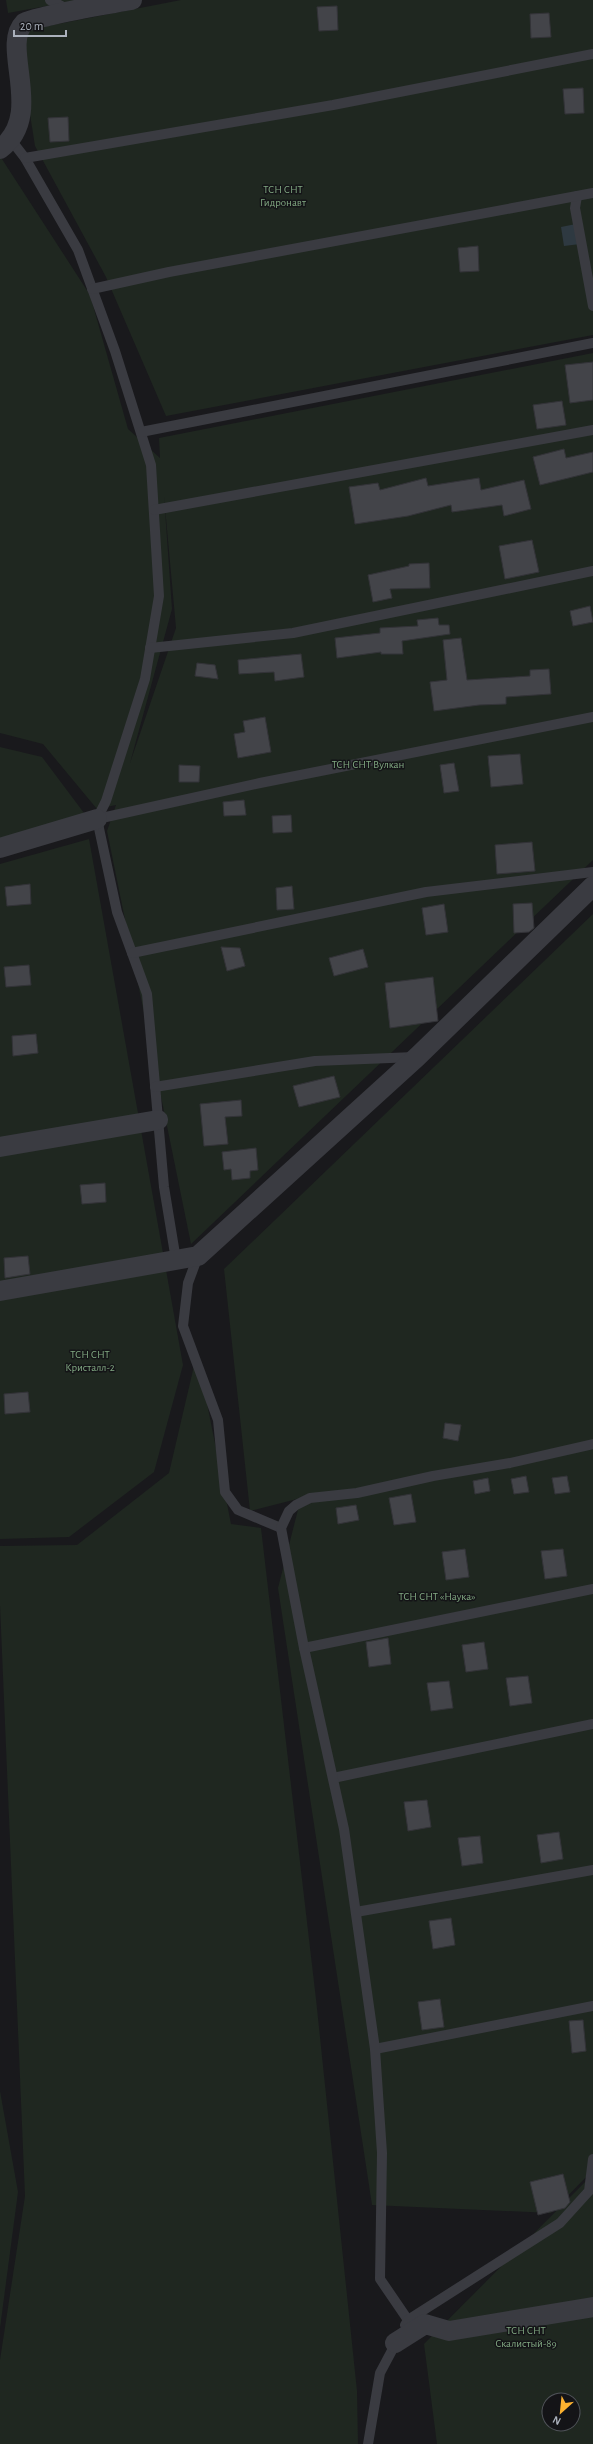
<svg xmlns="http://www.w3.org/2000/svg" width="593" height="2444" viewBox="0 0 593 2444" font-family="'Alegreya Sans',sans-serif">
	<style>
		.green { fill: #1f2720; fill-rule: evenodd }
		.water { fill: #2e3941 }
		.building { fill: #434449; stroke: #333338 }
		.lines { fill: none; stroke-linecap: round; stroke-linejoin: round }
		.service { stroke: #3a3b41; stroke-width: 10 }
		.minor { stroke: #3a3b41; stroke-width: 20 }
		.labels { text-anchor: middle; stroke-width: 3; stroke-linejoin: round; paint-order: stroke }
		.park-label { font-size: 11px; fill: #81a882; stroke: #141417 }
	</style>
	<rect width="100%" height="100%" fill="#19191c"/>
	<!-- green -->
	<g class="green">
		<path d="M6,0H80L8,13Z"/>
		<path d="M181,0H593V335L166,416L106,277L35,146L17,32Z"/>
		<path d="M0,156L90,295L128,429L160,458L159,438L593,353V860L191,1244L107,831L116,805L97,809L43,744L0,733ZM164,496L176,628L130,763L172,609Z"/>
		<path d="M0,747L42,757L87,817L0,844Z"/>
		<path d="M89,839L183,1365L154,1472L69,1537L0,1539V864Z"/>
		<path d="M593,914V2170L551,2213L372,2205L278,1588L301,1498L250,1511L224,1269Z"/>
		<path d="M197,1353L231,1524L261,1528L316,1999L357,2391L358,2444H0V2360L25,2196L0,1605V1546L77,1545L169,1473Z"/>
		<path d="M0,2091L18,2192L0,2328Z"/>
		<path d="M593,2174V2444H437L424,2344ZM549,2400H573V2424H549Z"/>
	</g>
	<!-- water -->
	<path class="water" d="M576,224L580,244L564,246L561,227Z"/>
	<!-- building -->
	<g class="building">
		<path d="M337,6L338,30L319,31L317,7Z"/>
		<path d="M549,13L551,37L531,38L530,14Z"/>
		<path d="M583,88L584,113L565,114L563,89Z"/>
		<path d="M68,117L69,141L50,142L48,118Z"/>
		<path d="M478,246L479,271L460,272L458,248Z"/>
		<path d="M593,362V400L570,403L565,365Z"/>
		<path d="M562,401L566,425L537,429L533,405Z"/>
		<path d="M564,449L566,458L593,452V472L540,485L533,457Z"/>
		<path d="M426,478L428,486L479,478L481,490L524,480L531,509L504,516L502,505L452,512L451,505L408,516L355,524L349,487L378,483L380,490Z"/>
		<path d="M532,540L539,572L505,579L499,546Z"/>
		<path d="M429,563L430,588L390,589L392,598L373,602L368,575L409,566V564Z"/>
		<path d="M590,606L593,622L573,626L570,611Z"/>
		<path d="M438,618L439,625H449L450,634L402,641L403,654H381V652L337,658L335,638L380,633V628L418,626L417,620Z"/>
		<path d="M461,638L467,680L530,676V670L549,669L551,694L506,697V704L479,705L434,711L430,682L447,680L443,640Z"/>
		<path d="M301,654L304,677L275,681L274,672L239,674L238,660Z"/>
		<path d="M197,663L215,665L218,679L195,676Z"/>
		<path d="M265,717L271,752L238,758L234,734L245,732L243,721Z"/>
		<path d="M520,754L523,784L491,787L488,756Z"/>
		<path d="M454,763L459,791L444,793L440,765Z"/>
		<path d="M179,765L200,766L199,782H179Z"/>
		<path d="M244,800L246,815L224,816L223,802Z"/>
		<path d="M291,815L292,832L273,833L272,816Z"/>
		<path d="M532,842L535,871L497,874L495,845Z"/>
		<path d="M30,884L31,904L7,906L5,887Z"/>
		<path d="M292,886L294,909L277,910L276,888Z"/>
		<path d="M532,903L534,928L529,932L514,933L513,904Z"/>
		<path d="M444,904L448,932L426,935L422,908Z"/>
		<path d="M221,947L240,948L245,966L227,971Z"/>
		<path d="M363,949L368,967L334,976L329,958Z"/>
		<path d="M29,965L31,985L6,987L4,967Z"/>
		<path d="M433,977L438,1021L390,1028L385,983Z"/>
		<path d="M36,1034L38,1053L13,1056L12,1036Z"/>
		<path d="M334,1076L340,1097L299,1107L293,1086Z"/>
		<path d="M241,1100L242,1116L225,1117L228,1144L204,1146L200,1104Z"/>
		<path d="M256,1148L258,1170L250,1171V1178L232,1180L231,1169L224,1170L222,1152Z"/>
		<path d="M105,1183L106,1202L82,1204L80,1185Z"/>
		<path d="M28,1256L30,1274L5,1278L4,1258Z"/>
		<path d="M28,1392L30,1412L5,1414L4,1394Z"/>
		<path d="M445,1423L461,1425L458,1441L443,1438Z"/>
		<path d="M526,1476L529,1492L514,1494L511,1479Z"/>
		<path d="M567,1476L570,1492L555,1494L552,1478Z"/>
		<path d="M488,1478L490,1491L475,1494L473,1481Z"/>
		<path d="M411,1494L416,1522L394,1525L389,1498Z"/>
		<path d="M356,1505L359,1520L338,1524L336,1508Z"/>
		<path d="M465,1549L469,1577L446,1580L442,1552Z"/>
		<path d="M563,1549L567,1576L545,1579L541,1551Z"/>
		<path d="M388,1638L391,1664L369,1667L366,1642Z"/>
		<path d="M484,1642L488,1669L466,1672L462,1645Z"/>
		<path d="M528,1676L532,1703L510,1706L506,1678Z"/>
		<path d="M449,1681L453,1708L431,1711L427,1683Z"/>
		<path d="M427,1800L431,1827L408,1831L404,1802Z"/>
		<path d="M559,1832L563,1859L541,1863L537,1835Z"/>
		<path d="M480,1836L483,1863L462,1866L458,1838Z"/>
		<path d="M451,1918L455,1945L433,1949L429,1921Z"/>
		<path d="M440,1999L444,2027L422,2030L418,2002Z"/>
		<path d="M583,2020L586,2051L572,2053L569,2021Z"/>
		<path d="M563,2174L570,2202L565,2208L538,2215L530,2182Z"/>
	</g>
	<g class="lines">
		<!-- service -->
		<g class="service">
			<path d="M50,0L69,10"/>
			<path d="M11,140L25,158L78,250L115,351L151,465L159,596L145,679L106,801L97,819L117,912L147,994L164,1187L176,1260"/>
			<path d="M25,158L333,105L593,54"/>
			<path d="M577,196L575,208L593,306"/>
			<path d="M92,289L169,272L593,193"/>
			<path d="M141,432L593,343"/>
			<path d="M154,510L593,430"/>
			<path d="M150,648L293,633L593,571"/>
			<path d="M97,819L260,783L593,717"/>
			<path d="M132,953L426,892L593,872"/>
			<path d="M155,1087L315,1061L415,1057"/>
			<path d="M198,1256L188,1283L183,1326L218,1420L225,1492L238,1510L281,1528"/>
			<path d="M304,1648L593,1589"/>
			<path d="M333,1778L593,1724"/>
			<path d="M356,1912L593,1870"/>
			<path d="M375,2049L593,2006"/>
			<path d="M408,2320L380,2279L382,2153L375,2049L344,1829L304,1648L281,1528L289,1511L296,1505L310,1498L357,1493L433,1476L510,1463L593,1444"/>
			<path d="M405,2325L408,2320L560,2223L589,2191L593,2159"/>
			<path d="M368,2444L380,2373L397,2341"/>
		</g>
		<!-- minor -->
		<g class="minor">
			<path d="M0,149C46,115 0,47 24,23C31,19 40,18 48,16C75,9 103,5 132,0"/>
			<path d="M0,848L97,819"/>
			<path d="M0,1147L158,1120"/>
			<path d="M0,1291L198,1256L417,1057L593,886"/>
			<path d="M395,2343L425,2324L449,2331L593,2307"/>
		</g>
	</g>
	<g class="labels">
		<!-- park labels -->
		<g class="park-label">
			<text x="283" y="193">ТСН СНТ<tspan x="283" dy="13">Гидронавт</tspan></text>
			<text x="368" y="768">ТСН СНТ Вулкан</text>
			<text x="90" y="1358">ТСН СНТ<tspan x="90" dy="13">Кристалл-2</tspan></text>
			<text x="437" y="1600">ТСН СНТ «Наука»</text>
			<text x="526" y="2334">ТСН СНТ<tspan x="526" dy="13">Скалистый-89</tspan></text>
		</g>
	</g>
	<!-- north arrow -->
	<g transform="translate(561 2412) rotate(207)"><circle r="19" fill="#141417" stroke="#505359"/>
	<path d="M0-3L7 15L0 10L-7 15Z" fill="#fcb130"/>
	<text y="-6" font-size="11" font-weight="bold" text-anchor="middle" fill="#abb1bc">N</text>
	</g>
	<!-- scale -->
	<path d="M14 30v6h52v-6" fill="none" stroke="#abb1bc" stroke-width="2"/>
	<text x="20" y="30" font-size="12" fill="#abb1bc" stroke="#141417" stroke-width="3" paint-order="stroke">20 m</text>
</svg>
